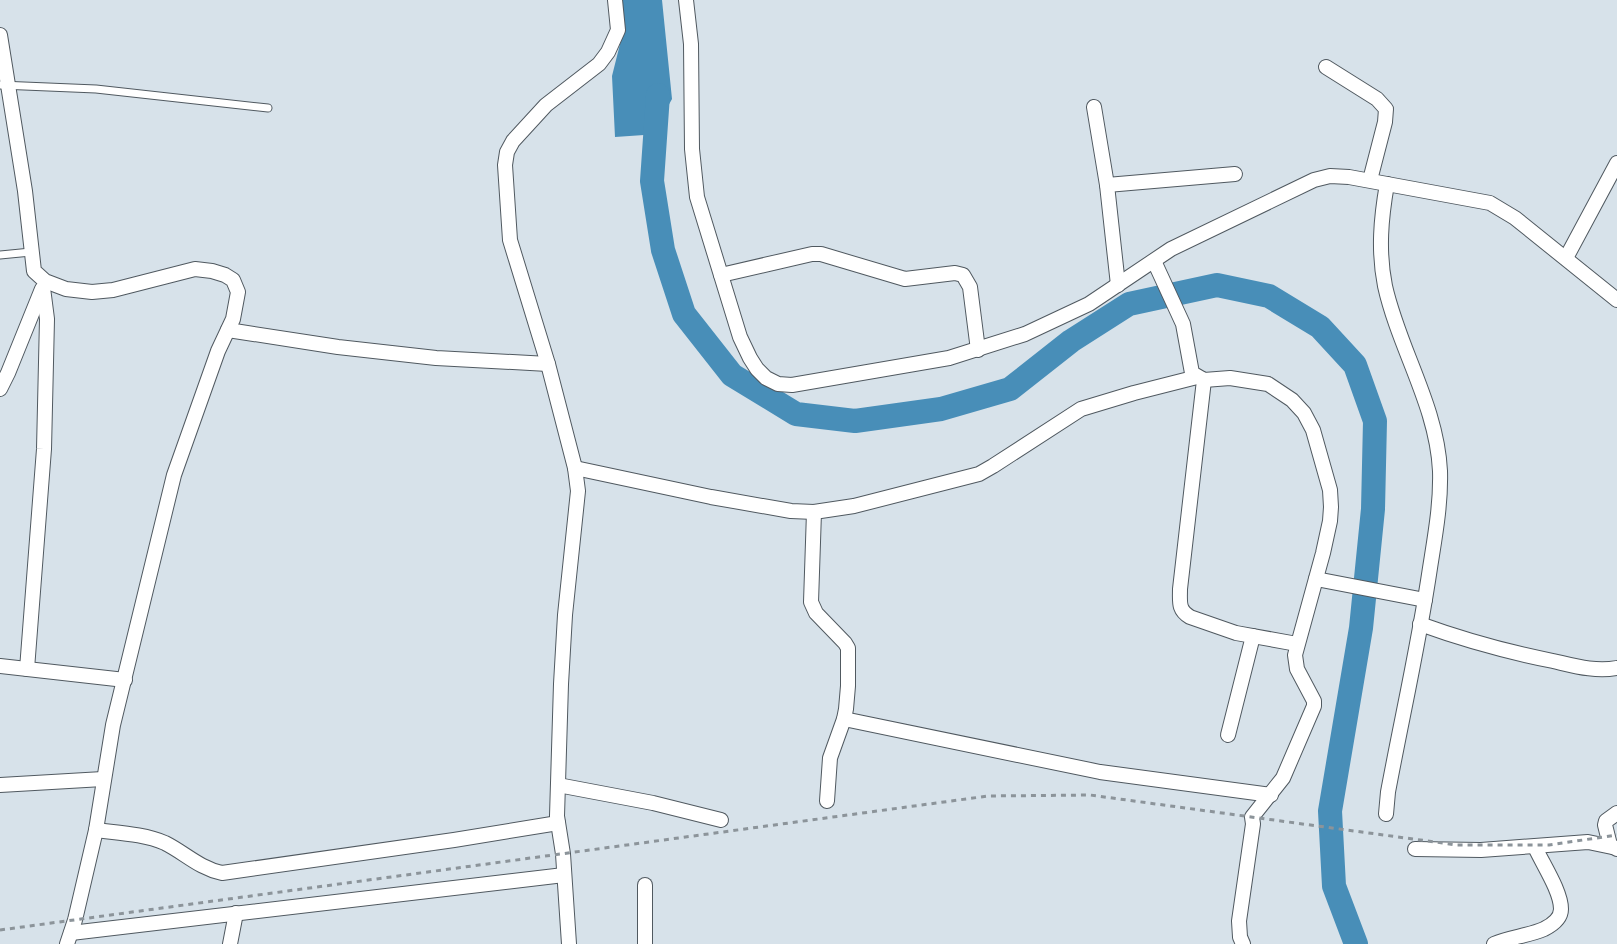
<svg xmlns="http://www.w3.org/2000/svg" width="1617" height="944" viewBox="0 0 1617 944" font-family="'Roboto Serif',serif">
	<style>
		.water { fill: #488eb8 }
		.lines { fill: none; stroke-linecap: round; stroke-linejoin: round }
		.river { stroke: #488eb8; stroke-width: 24 }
		.lane-casing { stroke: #505960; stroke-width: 9 }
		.street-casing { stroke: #505960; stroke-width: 16 }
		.lane { stroke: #fff; stroke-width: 7 }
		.street { stroke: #fff; stroke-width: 14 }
		.rail { stroke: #8c949a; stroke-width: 3; stroke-dasharray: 5 5; stroke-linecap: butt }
	</style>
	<rect width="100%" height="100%" fill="#d7e2ea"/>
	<!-- water -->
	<path class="water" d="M621,0H662L672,99L657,126L644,135L615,137L612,76L623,32Z"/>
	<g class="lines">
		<!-- river -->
		<path class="river" d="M658,95L652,181L663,250L684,314L732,375L796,414L855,421L941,409L1010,389L1071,341L1129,304L1217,285L1269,296L1320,327L1355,365L1375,421L1373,509L1361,628L1330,811L1334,886L1356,944"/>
		<!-- lane casing -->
		<g class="lane-casing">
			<g id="lane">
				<path d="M0,85L96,89L268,108"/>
				<path d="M0,255L31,252"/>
			</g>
		</g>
		<!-- street casing -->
		<g class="street-casing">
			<g id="street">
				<path d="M686,0L691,44L692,149L697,197L740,337L750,358L757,369L766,378L778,384L792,385L949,358L1025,334L1089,304L1171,249L1314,180L1330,176L1349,177L1490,203L1515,218L1617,300"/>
				<path d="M0,35L25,191L34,271L45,281L66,289L92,292L113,290L195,269L212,271L225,275L233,280L238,292L233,319L218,351L174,475L113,725L96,830L75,920L67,944"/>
				<path d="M1326,67L1377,99L1386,109L1385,122L1370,180"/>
				<path d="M1094,107L1107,185L1118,285"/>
				<path d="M1107,185L1235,174"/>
				<path d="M1566,258L1617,163"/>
				<path d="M1154,261L1183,324L1192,373L1204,380L1230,378L1268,384L1292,400L1304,413L1313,430L1330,490L1331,507L1330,521L1323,553L1295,655L1297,669L1314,701V706L1283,778L1252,817L1253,824L1239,921L1240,937L1243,944"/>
				<path d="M721,275L812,254H821L905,279L955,273L963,275L970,287L978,350"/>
				<path d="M228,330L338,347L436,358L548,364"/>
				<path d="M1204,380L1180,589C1180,602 1178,610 1190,617L1236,633L1297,644"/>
				<path d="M0,389L8,373L42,289"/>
				<path d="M575,468L711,497L791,511L814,512L854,506L979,474L993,466L1081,409L1134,393L1197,377"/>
				<path d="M814,512L811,602L816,613L845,643L848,648V686L846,709L844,719L830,758L827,801"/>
				<path d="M1316,579L1425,600"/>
				<path d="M1420,624C1464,640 1508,652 1553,661C1575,666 1595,672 1617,668"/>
				<path d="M0,666L125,680"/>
				<path d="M27,669L44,449L47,319L43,288"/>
				<path d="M844,719L1100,772L1271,795"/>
				<path d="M1228,735L1253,636"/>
				<path d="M0,785L103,779"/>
				<path d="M558,785L653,803L721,820"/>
				<path d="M1617,813L1606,821L1605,825L1610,845L1617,849"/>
				<path d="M1386,814L1388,792C1402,717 1419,643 1430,568C1435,536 1441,504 1440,471C1437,406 1399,349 1385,286C1378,251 1381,218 1387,184"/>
				<path d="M96,830C119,833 144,834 165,843C185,853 199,868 222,873L454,840L558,823"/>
				<path d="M1415,849L1481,850L1588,842L1612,847"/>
				<path d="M645,885V944"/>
				<path d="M71,933L564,875"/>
				<path d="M230,944L236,913"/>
				<path d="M569,944L563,854L557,816L561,684L565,615L578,491L575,468L548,364L510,240L505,165L507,152L513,141L546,105L599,64L608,52L618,30L615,0"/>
				<path d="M1494,944C1510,937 1528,936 1544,929C1552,925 1561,918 1561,909C1561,891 1542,863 1535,847"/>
			</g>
		</g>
		<!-- lane -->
		<use href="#lane" class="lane"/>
		<!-- street -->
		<use href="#street" class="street"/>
		<!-- rail -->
		<path class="rail" d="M0,930L988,796L1090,795L1457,845H1549L1617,835"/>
	</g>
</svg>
